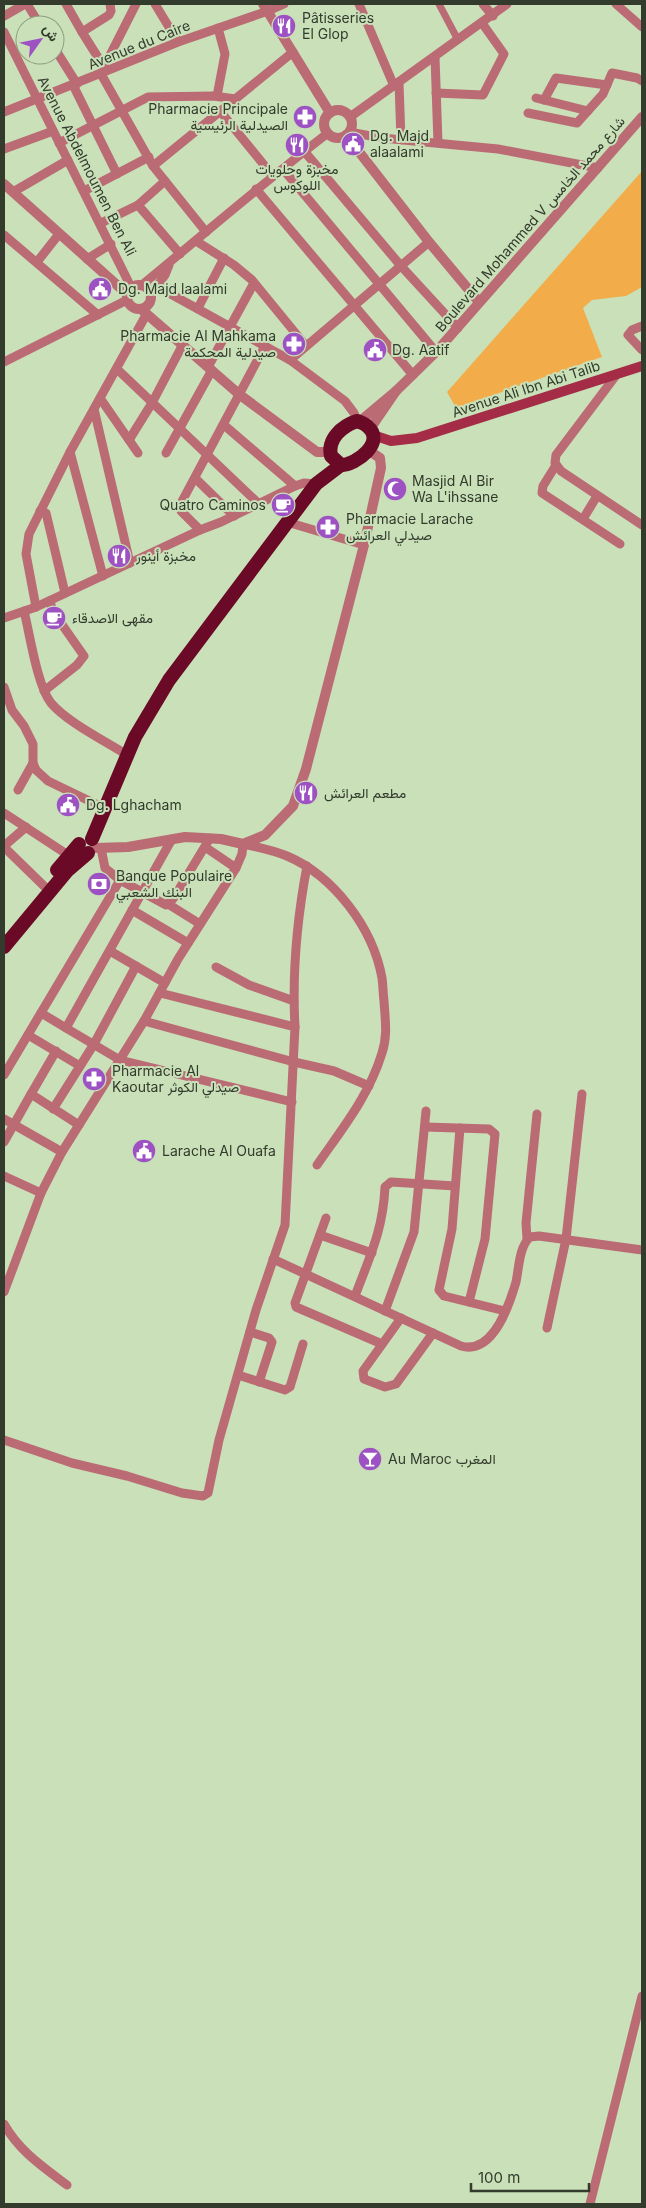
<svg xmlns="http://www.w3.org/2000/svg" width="646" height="2208" viewBox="0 0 646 2208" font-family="Inter,Vazirmatn,sans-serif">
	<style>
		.green { fill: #f2ad4a }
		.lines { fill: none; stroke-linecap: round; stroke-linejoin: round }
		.pedestrian { stroke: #bb6b74; stroke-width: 7 }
		.minor { stroke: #bb6b74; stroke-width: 9 }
		.tertiary { stroke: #bb6b74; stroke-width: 10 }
		.secondary { stroke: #a42c46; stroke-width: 10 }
		.trunk { stroke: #6b0a26; stroke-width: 14 }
		.labels { text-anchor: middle; stroke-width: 4; stroke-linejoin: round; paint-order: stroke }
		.poi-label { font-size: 14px; fill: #323b2c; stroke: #c9e0b9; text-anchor: start }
		.street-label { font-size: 14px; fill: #323b2c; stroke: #c9e0b9 }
	</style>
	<rect width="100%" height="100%" fill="#c9e0b9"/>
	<!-- green -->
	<path class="green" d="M642,171V287L626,296L592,300L583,308L602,357L456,408L447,392Z"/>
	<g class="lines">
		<!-- pedestrian -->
		<path class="pedestrian" d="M439,4L458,40"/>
		<!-- minor -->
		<g class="minor">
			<path d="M27,4L40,25"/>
			<path d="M66,4L82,32"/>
			<path d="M110,4L111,11L109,15L82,32L104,67L101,74L153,166L206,232"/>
			<path d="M155,4L178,42"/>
			<path d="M359,4L394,86"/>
			<path d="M483,4L493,16"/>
			<path d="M616,4L642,27"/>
			<path d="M4,16L25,4"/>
			<path d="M4,32L131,287"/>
			<path d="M55,49L77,84"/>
			<path d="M435,57L438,143"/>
			<path d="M104,67L136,4"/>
			<path d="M399,83L401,140"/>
			<path d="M73,85L117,174"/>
			<path d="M436,93L483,95L504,54L482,23"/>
			<path d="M217,96L225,54L218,28"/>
			<path d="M536,98L588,111"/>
			<path d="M544,100L556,78L607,85"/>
			<path d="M220,111L273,176"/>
			<path d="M4,112L178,42L268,11L284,4"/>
			<path d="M528,113L577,123L603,94L612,73L637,78L642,81"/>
			<path d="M350,117L507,4"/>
			<path d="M349,132L382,138L498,149L598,168"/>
			<path d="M59,143L148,97L213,96L236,99"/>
			<path d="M4,149L53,131"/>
			<path d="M304,151L401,266L458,328"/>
			<path d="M153,166L293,52"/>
			<path d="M283,169L436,352"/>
			<path d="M256,189L413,375"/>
			<path d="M84,191L149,157"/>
			<path d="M13,192L68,160"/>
			<path d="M138,205L165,181"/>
			<path d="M101,223L138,205L180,254"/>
			<path d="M4,235L98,315"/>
			<path d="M196,241L234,265L252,280L306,346"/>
			<path d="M87,259L111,244"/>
			<path d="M37,262L59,234"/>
			<path d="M142,285C204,234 264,182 328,133"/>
			<path d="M158,287L290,360L345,401L354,413L357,421"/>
			<path d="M151,295L165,275L169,265"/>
			<path d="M198,308L224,258"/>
			<path d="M642,326L632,330L628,335L642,350"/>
			<path d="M290,360L429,242"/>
			<path d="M4,362L127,300"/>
			<path d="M208,367L254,283"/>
			<path d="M117,369L258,503"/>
			<path d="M617,374L556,455L555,463L561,471L642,525"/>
			<path d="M100,398L138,453"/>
			<path d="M94,409L130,563"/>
			<path d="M224,425L295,486"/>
			<path d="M129,440L152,403L182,346"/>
			<path d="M70,452L103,576"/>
			<path d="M166,453L212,370"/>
			<path d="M556,465L543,486L542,493L620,544"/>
			<path d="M195,478L234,516"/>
			<path d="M40,511L46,513L65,593"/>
			<path d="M583,519L597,496"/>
			<path d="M287,522L364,545"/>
			<path d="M200,530L181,511L180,505L265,346"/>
			<path d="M36,607L26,554L29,534L70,452L146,315"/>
			<path d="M24,611C30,635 37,685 51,703C67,722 105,741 127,755"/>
			<path d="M4,618L36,607L200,530L221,522L295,486L304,483L316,484"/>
			<path d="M4,687L12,710L24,726L33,744V763L36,770L48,781L104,808"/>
			<path d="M44,691L77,665L84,656L56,616L49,601"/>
			<path d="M18,790L33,763"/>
			<path d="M4,813L68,855"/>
			<path d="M4,846L26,827"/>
			<path d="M4,847L45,887"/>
			<path d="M205,847L236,868"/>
			<path d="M101,848L105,868L120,880"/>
			<path d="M168,904L200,924"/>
			<path d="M132,910L188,943"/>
			<path d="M110,951L165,983"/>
			<path d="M216,967L249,985L294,1001"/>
			<path d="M160,993L295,1027"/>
			<path d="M41,1013L66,1028L172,839"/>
			<path d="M144,1021L294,1062L334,1071L369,1086"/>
			<path d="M66,1028L120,1060L292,1102"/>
			<path d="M28,1035L80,1066"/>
			<path d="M4,1075L120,880L166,905L173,899L210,838"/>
			<path d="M31,1094L56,1051"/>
			<path d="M53,1109L94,1044L136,966"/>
			<path d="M4,1119L62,1152"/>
			<path d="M425,1127L489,1129L495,1134L485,1239L469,1302"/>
			<path d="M460,1128L452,1229L439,1290L444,1296L505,1311"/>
			<path d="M4,1142L31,1094L79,1125"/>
			<path d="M4,1176L41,1193"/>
			<path d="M326,1218L295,1303L296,1307L382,1344"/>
			<path d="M320,1235L372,1253"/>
			<path d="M527,1239L526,1223L537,1114"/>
			<path d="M273,1259L461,1346C493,1355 509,1306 516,1282C519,1268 519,1247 530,1237L539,1236L642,1250"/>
			<path d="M4,1292L41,1193L62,1152L144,1021L178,959L236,868L242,854L243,844C258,847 273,850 287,856C334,876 373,928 382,978C383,985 383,993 384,1001C385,1019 388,1035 382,1053C369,1096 342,1129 317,1165"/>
			<path d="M355,1296C370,1256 383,1230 385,1187L391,1182L455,1186"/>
			<path d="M385,1311L414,1232L426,1111"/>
			<path d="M401,1318L363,1371L364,1379L385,1387L396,1384L433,1333"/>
			<path d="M547,1328L566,1239L582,1094"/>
			<path d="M250,1332L269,1338L272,1342L259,1382"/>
			<path d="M238,1375L285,1390L290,1387L303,1344"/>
			<path d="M4,1440L72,1463L127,1476L182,1493L203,1496L208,1493L219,1440L256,1310L285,1225L295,1027C292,973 297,919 307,866"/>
			<path d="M4,2124C19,2151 43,2167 67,2185"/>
			<path d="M590,2204L642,1996"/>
		</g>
		<!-- tertiary -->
		<g class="tertiary">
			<path d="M263,4L330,113"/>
			<circle cx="338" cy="124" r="14"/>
			<path d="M346,135L429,242L479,302"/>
			<path d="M4,184L127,294"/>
			<circle cx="139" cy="297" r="12"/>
			<path d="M141,309L240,395L317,452H330"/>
			<path d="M396,391L436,352L642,117"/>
			<path d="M359,422L396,391L370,429"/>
			<path d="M95,848L128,847L185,837L221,839L243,844L265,835L293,806L306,769L364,545L381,468L380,458L368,450"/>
		</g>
		<!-- secondary -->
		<path class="secondary" d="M373,435L391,441L417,438L642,366"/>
		<!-- trunk -->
		<g class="trunk">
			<path d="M357,421C360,422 365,424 367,426C387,442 356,465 341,465L331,456C327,439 342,426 357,421Z"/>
			<path d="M92,839L135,737L169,680L316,484L341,465"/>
			<path d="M57,870L79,844"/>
			<path d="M4,947L67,871L88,853"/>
		</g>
	</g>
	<!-- icons -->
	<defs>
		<g id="restaurant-disc" transform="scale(1.25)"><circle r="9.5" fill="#9d51c3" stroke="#c9e0b9"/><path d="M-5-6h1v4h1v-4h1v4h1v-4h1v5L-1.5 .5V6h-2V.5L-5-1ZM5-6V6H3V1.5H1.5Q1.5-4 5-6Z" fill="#fff"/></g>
		<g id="pharmacy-disc" transform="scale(1.25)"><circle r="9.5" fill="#9d51c3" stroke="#c9e0b9"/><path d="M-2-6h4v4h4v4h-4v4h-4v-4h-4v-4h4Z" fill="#fff"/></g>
		<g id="civic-disc" transform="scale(1.25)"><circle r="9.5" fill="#9d51c3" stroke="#c9e0b9"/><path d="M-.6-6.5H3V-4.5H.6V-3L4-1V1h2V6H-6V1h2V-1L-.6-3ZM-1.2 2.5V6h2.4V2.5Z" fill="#fff"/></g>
		<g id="mosque-disc" transform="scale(1.25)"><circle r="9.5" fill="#9d51c3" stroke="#c9e0b9"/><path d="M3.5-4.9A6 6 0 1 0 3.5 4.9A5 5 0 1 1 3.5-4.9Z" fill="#fff"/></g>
		<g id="cafe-disc" transform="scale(1.25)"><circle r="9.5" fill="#9d51c3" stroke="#c9e0b9"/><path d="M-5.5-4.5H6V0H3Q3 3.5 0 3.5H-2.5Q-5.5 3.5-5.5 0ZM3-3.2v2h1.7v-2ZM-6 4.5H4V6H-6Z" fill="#fff"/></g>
		<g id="bank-disc" transform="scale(1.25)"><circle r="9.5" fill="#9d51c3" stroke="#c9e0b9"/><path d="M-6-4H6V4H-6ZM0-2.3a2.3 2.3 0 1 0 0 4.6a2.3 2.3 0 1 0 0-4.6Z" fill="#fff"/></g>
		<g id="bar-disc" transform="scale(1.25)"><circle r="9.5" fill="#9d51c3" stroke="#c9e0b9"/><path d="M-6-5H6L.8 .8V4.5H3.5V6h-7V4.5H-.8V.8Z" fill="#fff"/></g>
	</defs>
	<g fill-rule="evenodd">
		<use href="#restaurant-disc" x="284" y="26"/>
		<use href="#pharmacy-disc" x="305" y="117"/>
		<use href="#civic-disc" x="353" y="144"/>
		<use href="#restaurant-disc" x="297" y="145"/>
		<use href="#civic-disc" x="100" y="289"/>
		<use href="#pharmacy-disc" x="294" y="344"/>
		<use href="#civic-disc" x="375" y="350"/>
		<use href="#mosque-disc" x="395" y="489"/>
		<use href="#cafe-disc" x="283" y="505"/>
		<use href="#pharmacy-disc" x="328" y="527"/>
		<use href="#restaurant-disc" x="119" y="556"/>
		<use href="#cafe-disc" x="54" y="618"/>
		<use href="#restaurant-disc" x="306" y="793"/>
		<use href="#civic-disc" x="68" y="805"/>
		<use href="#bank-disc" x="99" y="884"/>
		<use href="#pharmacy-disc" x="94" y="1079"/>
		<use href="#civic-disc" x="144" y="1151"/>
		<use href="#bar-disc" x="370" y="1459"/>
	</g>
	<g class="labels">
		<!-- poi labels -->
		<g class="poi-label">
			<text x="302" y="23">Pâtisseries<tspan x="302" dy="16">El Glop</tspan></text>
			<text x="288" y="114" text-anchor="end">Pharmacie Principale<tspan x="288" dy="16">الصيدلية الرئيسية</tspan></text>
			<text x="370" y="141">Dg. Majd<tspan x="370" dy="16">alaalami</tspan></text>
			<text x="297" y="174" text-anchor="middle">مخبزة وحلويات<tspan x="297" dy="16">اللوكوس</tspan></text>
			<text x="118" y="294">Dg. Majd laalami</text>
			<text x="276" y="341" text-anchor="end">Pharmacie Al Mahkama<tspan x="276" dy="16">صيدلية المحكمة</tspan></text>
			<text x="392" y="355">Dg. Aatif</text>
			<text x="412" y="486">Masjid Al Bir<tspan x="412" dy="16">Wa L'ihssane</tspan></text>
			<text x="266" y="510" text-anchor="end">Quatro Caminos</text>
			<text x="346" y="524">Pharmacie Larache<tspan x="346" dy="16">صيدلي العرائش</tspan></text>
			<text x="136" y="561">مخبزة أينور</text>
			<text x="72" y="623">مقهى الاصدقاء</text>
			<text x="324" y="798">مطعم العرائش</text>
			<text x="86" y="810">Dg. Lghacham</text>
			<text x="116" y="881">Banque Populaire<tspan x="116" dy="16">البنك الشعبي</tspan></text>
			<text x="112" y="1076">Pharmacie Al<tspan x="112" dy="16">Kaoutar صيدلي الكوثر</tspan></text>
			<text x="162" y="1156">Larache Al Ouafa</text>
			<text x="388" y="1464">Au Maroc المغرب</text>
		</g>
		<!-- street labels -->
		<g class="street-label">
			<text transform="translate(139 45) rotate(-22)" y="5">Avenue du Caire</text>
			<text transform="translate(87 166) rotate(63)" y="5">Avenue Abdelmoumen Ben Ali</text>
			<text transform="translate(530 224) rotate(-49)" y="5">Boulevard Mohammed V شارع محمد الخامس</text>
			<text transform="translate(526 389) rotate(-18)" y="5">Avenue Ali Ibn Abi Talib</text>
		</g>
	</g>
	<!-- border -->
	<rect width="646" height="2208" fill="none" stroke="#323b2c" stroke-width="10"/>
	<!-- north arrow -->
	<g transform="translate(40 40) rotate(57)"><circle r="24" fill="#c9e0b9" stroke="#8d9e81"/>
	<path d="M0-4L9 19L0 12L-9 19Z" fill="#9d51c3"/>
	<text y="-8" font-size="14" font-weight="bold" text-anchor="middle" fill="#323b2c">ش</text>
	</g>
	<!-- scale -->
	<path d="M471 2183v8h118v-8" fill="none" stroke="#323b2c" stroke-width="2.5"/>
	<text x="478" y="2183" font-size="15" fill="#323b2c" stroke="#c9e0b9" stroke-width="4" paint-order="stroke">100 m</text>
</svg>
